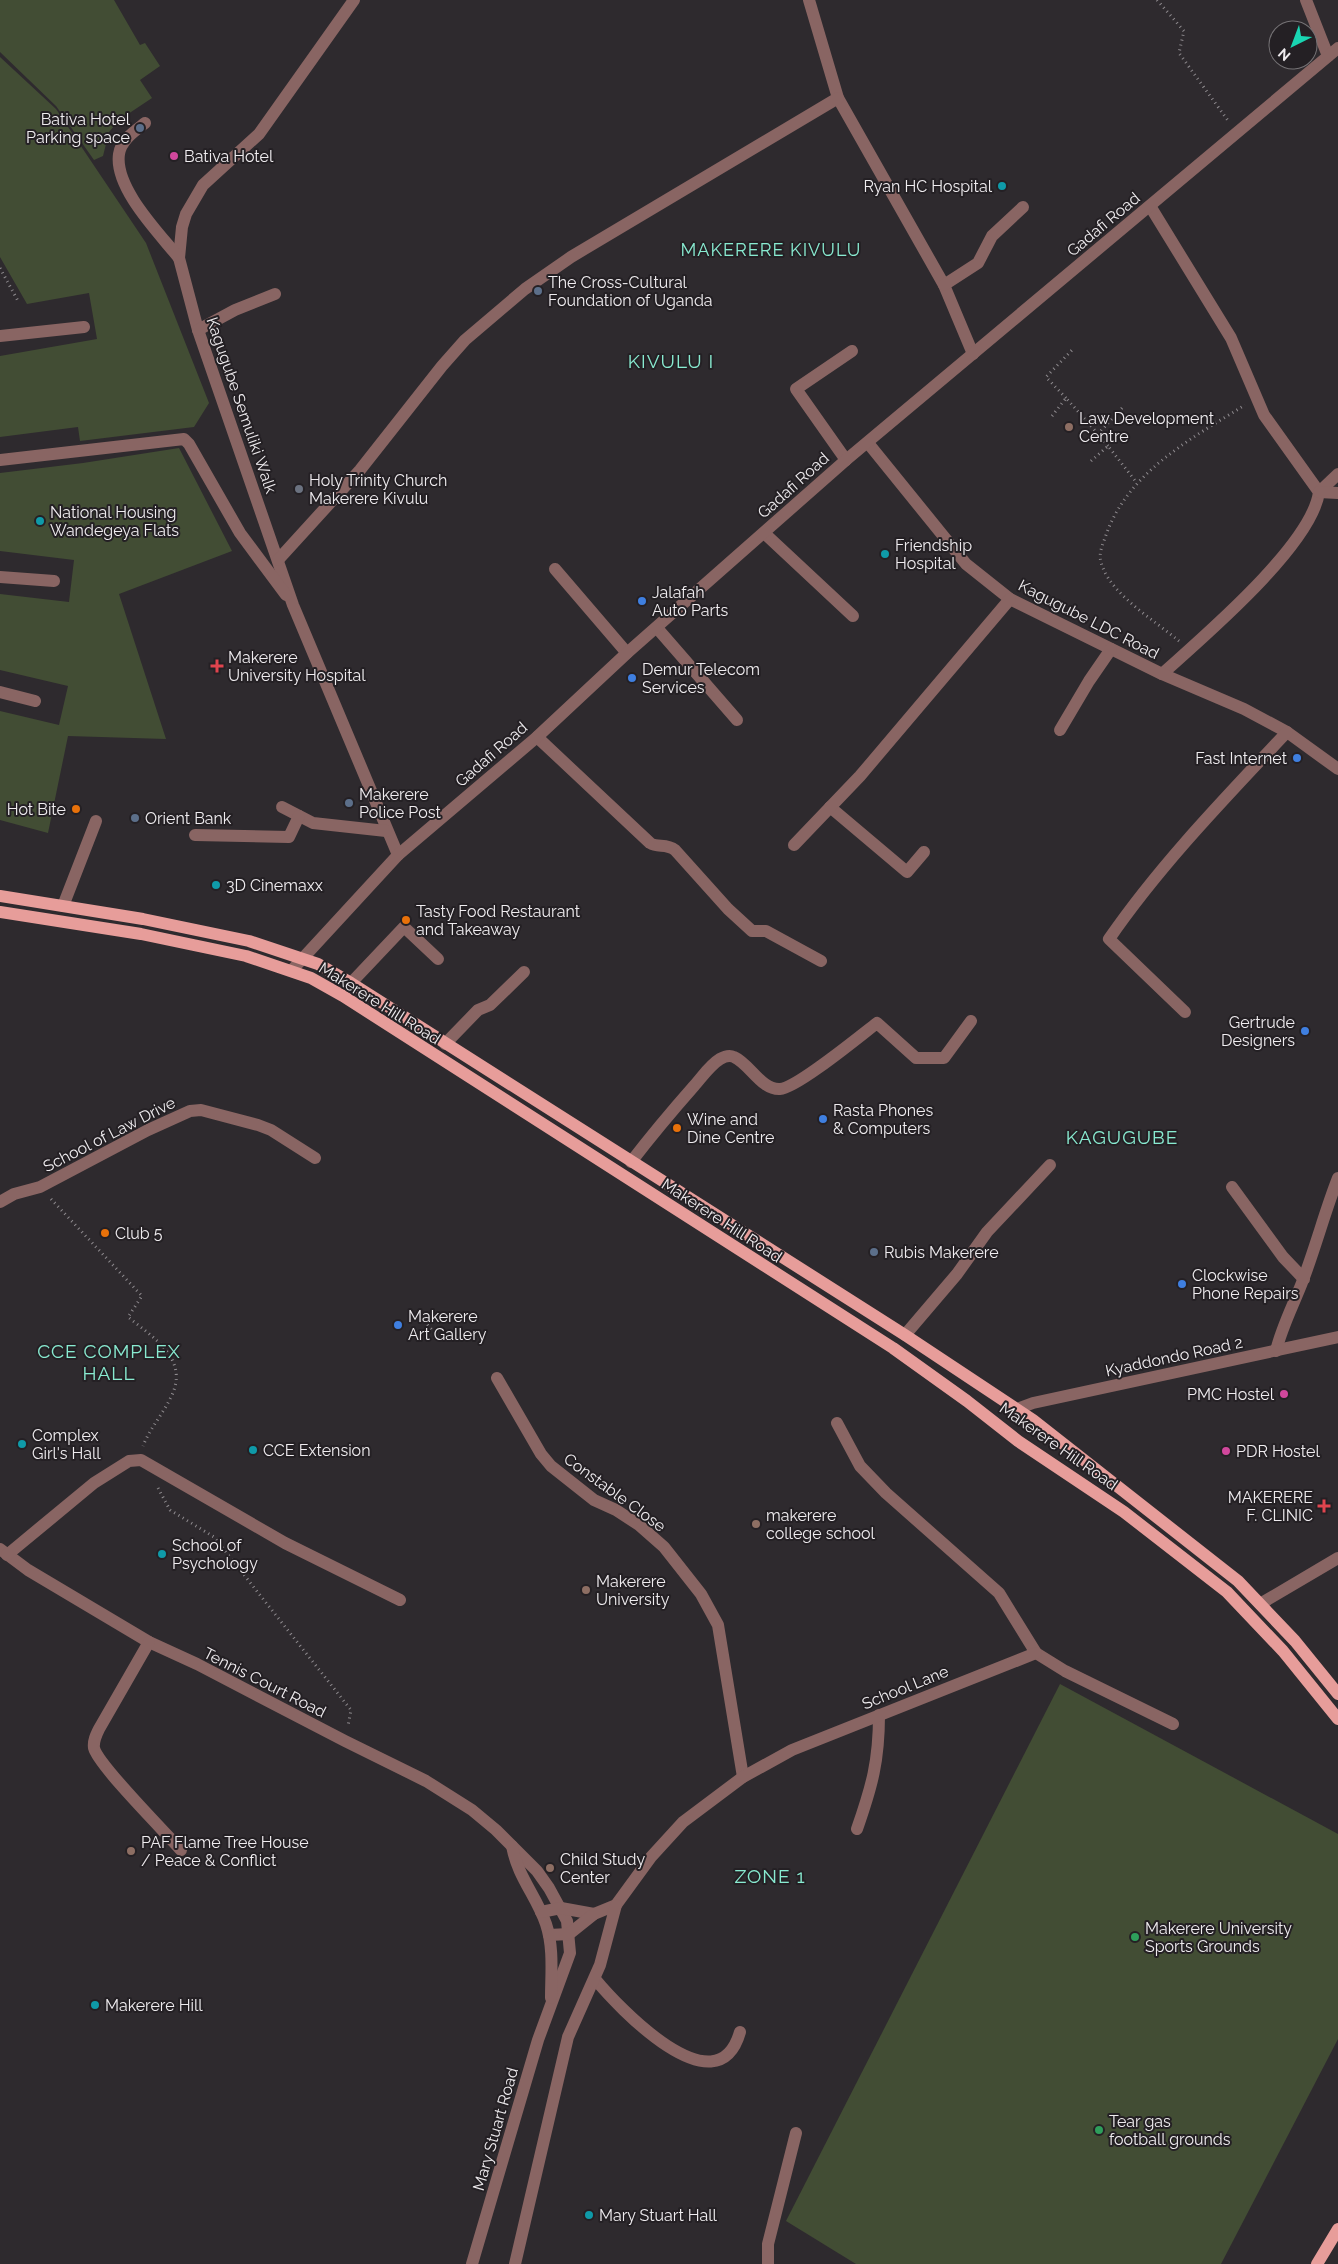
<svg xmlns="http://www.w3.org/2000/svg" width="1338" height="2264" viewBox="0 0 1338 2264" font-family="Raleway,sans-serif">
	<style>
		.green { fill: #424d34 }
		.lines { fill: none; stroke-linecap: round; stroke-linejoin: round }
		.path { stroke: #8f8b8f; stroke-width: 3; stroke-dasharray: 1 4; stroke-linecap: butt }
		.minor { stroke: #896563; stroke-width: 12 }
		.major { stroke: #e79d9a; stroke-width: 12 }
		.service-dot { fill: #5c6f8a; stroke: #242024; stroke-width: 2 }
		.hotel-dot { fill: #d1479c; stroke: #242024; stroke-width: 2 }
		.culture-dot { fill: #0f9aa8; stroke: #242024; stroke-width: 2 }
		.education-dot { fill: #8d6e63; stroke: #242024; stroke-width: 2 }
		.worship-dot { fill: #6b7280; stroke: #242024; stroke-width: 2 }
		.shop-dot { fill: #3f7fe0; stroke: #242024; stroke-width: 2 }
		.health-dot { fill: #e0444e; stroke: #242024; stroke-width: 2 }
		.food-dot { fill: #e8710a; stroke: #242024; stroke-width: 2 }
		.leisure-dot { fill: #2e9e5b; stroke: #242024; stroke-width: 2 }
		.labels { text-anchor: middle; stroke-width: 4; stroke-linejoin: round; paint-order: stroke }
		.poi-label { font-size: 16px; fill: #efecef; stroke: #242024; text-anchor: start }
		.street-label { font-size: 16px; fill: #efecef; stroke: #242024 }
		.neighbourhood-label { font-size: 18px; letter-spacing: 1px; fill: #89ebd1; stroke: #242024 }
		.quarter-label { font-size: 19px; letter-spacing: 1px; fill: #89ebd1; stroke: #242024 }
	</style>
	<rect width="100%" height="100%" fill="#2e2a2e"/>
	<!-- green -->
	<g class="green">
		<path d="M0,0H114L140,45L145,43L160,66L140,80L152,98L119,120L109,132L103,156L94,160L56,106L0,52Z"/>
		<path d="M0,57L56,109L146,243L209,403L194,427L80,441L78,427L0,437V356L97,339L89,293L27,304L0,257Z"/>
		<path d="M179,448L232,551L119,594L166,739L68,736L48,833L0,820V711L59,725L68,686L0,670V594L69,602L74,560L0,551V473L83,463Z"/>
		<path d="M1060,1684L1338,1834V2039L1221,2264H856L786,2221Z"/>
	</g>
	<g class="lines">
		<!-- path -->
		<g class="path">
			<path d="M1157,0L1184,31L1179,53L1229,122"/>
			<path d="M0,268L18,301"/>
			<path d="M1066,398L1046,377L1074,348"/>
			<path d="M1052,416L1066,398L1098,434"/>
			<path d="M1108,446L1098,434L1124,406"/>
			<path d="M1091,461L1108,446L1137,483"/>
			<path d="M1179,641C1155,621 1114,596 1103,568C1097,555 1102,547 1106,535C1128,472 1192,438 1245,405"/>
			<path d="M51,1199L142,1296L128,1317C155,1339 191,1360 170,1399C162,1415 149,1430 143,1446"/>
			<path d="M424,1321L434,1332"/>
			<path d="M158,1488L170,1510L214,1537L351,1710L348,1726"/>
		</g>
		<!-- minor -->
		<g class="minor">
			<path d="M354,0L259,134L203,185L186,214L182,227L179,258L198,330L293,605L398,855"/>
			<path d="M809,0L838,98L944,285L973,354"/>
			<path d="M1306,0L1328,56"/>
			<path d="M145,123C135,131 121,140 119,154C114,188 159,233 179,258"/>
			<path d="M1150,206L1231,338L1264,415L1319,492C1312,545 1203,637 1162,674"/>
			<path d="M944,285L978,263L992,236L1023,207"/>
			<path d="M198,330L235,310L275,294"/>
			<path d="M0,336L84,327"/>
			<path d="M868,443L966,564L1010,599L1162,674L1244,709L1287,732L1338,769"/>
			<path d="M0,460L184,439L189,444L240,533L286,595"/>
			<path d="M846,460L796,389L852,351"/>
			<path d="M1319,492L1338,474"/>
			<path d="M1319,492L1338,493"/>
			<path d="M764,533L853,616"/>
			<path d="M278,560L360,470L442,366L465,340L525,289L571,257L838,98"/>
			<path d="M555,569L627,653"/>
			<path d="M0,577L54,581"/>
			<path d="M657,628L737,720"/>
			<path d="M0,692L35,701"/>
			<path d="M1060,730L1089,681L1111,649"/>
			<path d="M537,737L650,843C658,848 666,843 675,850L728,909L752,931H766L821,961"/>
			<path d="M282,807L313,823L386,831"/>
			<path d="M830,807L907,872L924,852"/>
			<path d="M195,835L289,837L299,816"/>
			<path d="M794,845L860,776L1010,599"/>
			<path d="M63,906L96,821"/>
			<path d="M292,970L398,855L537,737L627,653L846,460L1338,48"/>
			<path d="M351,983L404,927L438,959"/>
			<path d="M1185,1012L1109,939C1160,865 1225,798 1287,732"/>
			<path d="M445,1044L478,1010L490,1005L524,972"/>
			<path d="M631,1162C651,1136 672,1111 694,1086C702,1077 710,1065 720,1059C725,1056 730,1055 734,1057C750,1064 761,1090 780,1089C797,1088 860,1036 877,1023L916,1058H944L971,1021"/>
			<path d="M1232,1187L1283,1257L1304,1279"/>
			<path d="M0,1202L14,1194L40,1187L148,1130L190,1111L201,1110L258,1125L271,1130L315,1158"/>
			<path d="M905,1335L957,1274L987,1232L1050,1165"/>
			<path d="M1276,1351C1282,1326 1294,1304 1303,1280C1316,1246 1325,1211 1338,1178"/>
			<path d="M497,1378L541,1454L551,1466L594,1500L616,1510L639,1525L664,1547L701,1594L718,1625L743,1777"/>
			<path d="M1017,1409L1033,1403L1338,1337"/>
			<path d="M837,1423L860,1466L886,1493L999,1593L1036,1653L1065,1671L1173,1724"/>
			<path d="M0,1549L28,1570L149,1642L197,1664L345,1741L426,1781L472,1810L496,1830L537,1871L549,1888L567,1921L570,1953L538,2040L472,2264"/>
			<path d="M7,1555L94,1483L129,1461L141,1460L285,1543L400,1600"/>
			<path d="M1260,1604L1338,1558"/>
			<path d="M149,1642L99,1729C96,1735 93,1741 94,1748C98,1765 166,1833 181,1850"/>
			<path d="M857,1829C872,1786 879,1761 879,1715"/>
			<path d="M512,1846C518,1878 536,1895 546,1924C554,1948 551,1974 551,1998"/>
			<path d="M541,1912L561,1908L594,1914"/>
			<path d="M549,1935L569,1934L594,1914L616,1905L651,1857L683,1822L743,1777L792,1750L1036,1653"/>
			<path d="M595,1979C618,2007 717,2112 740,2032"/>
			<path d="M515,2264L568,2037L600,1965L616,1905"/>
			<path d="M768,2264V2244L796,2133"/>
		</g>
		<!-- major -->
		<g class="major">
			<path d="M0,896L143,919L249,941L318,964L351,983L905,1335L1033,1420L1238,1581L1295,1641L1338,1694"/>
			<path d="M0,912L141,934L246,956L311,978L343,996L893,1348L967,1401L1018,1441L1124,1512L1227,1592L1283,1651L1338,1719"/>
			<path d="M1317,2264L1338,2229"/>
		</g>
	</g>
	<!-- markers -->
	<g class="service-dot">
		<circle cx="140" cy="128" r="5"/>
		<circle cx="538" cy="291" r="5"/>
		<circle cx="349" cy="803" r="5"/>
		<circle cx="135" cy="818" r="5"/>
		<circle cx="874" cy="1252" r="5"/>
	</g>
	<g class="hotel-dot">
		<circle cx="174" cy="156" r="5"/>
		<circle cx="1284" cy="1394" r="5"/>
		<circle cx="1226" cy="1451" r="5"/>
	</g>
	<g class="culture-dot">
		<circle cx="1002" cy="186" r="5"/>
		<circle cx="40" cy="521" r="5"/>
		<circle cx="885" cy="554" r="5"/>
		<circle cx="216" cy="885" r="5"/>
		<circle cx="22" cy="1444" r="5"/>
		<circle cx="253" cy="1450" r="5"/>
		<circle cx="162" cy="1554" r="5"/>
		<circle cx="95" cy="2005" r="5"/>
		<circle cx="589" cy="2215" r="5"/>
	</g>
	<g class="education-dot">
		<circle cx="1069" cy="427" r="5"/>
		<circle cx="756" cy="1524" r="5"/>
		<circle cx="586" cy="1590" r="5"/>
		<circle cx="131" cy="1851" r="5"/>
		<circle cx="550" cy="1868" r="5"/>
	</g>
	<circle class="worship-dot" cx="299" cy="489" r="5"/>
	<g class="shop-dot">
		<circle cx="642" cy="601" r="5"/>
		<circle cx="632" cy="678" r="5"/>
		<circle cx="1297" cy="758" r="5"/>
		<circle cx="1305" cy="1031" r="5"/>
		<circle cx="823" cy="1119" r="5"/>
		<circle cx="1182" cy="1284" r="5"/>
		<circle cx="398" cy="1325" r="5"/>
	</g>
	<g class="health-dot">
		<path d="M214.5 658.5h5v5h5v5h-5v5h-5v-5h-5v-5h5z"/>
		<path d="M1321.5 1498.5h5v5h5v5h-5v5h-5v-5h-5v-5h5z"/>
	</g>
	<g class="food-dot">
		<circle cx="76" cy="809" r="5"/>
		<circle cx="406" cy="920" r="5"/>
		<circle cx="677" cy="1128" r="5"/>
		<circle cx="105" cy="1233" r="5"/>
	</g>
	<g class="leisure-dot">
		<circle cx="1135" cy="1937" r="5"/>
		<circle cx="1099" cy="2130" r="5"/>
	</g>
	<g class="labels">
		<!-- poi labels -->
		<g class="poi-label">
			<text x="130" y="125" text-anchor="end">Bativa Hotel<tspan x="130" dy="18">Parking space</tspan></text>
			<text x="184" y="162">Bativa Hotel</text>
			<text x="992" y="192" text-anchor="end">Ryan HC Hospital</text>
			<text x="548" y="288">The Cross-Cultural<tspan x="548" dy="18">Foundation of Uganda</tspan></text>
			<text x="1079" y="424">Law Development<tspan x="1079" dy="18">Centre</tspan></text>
			<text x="309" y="486">Holy Trinity Church<tspan x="309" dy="18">Makerere Kivulu</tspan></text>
			<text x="50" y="518">National Housing<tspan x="50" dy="18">Wandegeya Flats</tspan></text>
			<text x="895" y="551">Friendship<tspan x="895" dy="18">Hospital</tspan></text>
			<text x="652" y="598">Jalafah<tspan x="652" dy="18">Auto Parts</tspan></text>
			<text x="228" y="663">Makerere<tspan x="228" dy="18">University Hospital</tspan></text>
			<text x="642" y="675">Demur Telecom<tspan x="642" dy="18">Services</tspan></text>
			<text x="1287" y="764" text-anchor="end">Fast Internet</text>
			<text x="359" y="800">Makerere<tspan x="359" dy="18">Police Post</tspan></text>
			<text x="66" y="815" text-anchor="end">Hot Bite</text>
			<text x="145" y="824">Orient Bank</text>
			<text x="226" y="891">3D Cinemaxx</text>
			<text x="416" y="917">Tasty Food Restaurant<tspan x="416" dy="18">and Takeaway</tspan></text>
			<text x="1295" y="1028" text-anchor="end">Gertrude<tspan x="1295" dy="18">Designers</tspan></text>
			<text x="833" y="1116">Rasta Phones<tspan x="833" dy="18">&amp; Computers</tspan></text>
			<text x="687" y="1125">Wine and<tspan x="687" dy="18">Dine Centre</tspan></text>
			<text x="115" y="1239">Club 5</text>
			<text x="884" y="1258">Rubis Makerere</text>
			<text x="1192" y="1281">Clockwise<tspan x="1192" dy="18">Phone Repairs</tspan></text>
			<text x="408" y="1322">Makerere<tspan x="408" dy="18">Art Gallery</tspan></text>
			<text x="1274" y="1400" text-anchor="end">PMC Hostel</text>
			<text x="32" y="1441">Complex<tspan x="32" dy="18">Girl's Hall</tspan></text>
			<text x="263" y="1456">CCE Extension</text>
			<text x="1236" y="1457">PDR Hostel</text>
			<text x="1313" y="1503" text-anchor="end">MAKERERE<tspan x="1313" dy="18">F. CLINIC</tspan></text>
			<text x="766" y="1521">makerere<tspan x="766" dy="18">college school</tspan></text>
			<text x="172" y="1551">School of<tspan x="172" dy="18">Psychology</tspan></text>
			<text x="596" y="1587">Makerere<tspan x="596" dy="18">University</tspan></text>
			<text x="141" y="1848">PAF Flame Tree House<tspan x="141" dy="18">/ Peace &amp; Conflict</tspan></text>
			<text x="560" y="1865">Child Study<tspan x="560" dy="18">Center</tspan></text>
			<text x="1145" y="1934">Makerere University<tspan x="1145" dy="18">Sports Grounds</tspan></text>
			<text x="105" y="2011">Makerere Hill</text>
			<text x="1109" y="2127">Tear gas<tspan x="1109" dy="18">football grounds</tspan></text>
			<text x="599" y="2221">Mary Stuart Hall</text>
		</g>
		<!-- street labels -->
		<g class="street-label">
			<text transform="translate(1103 224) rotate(-40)" y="6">Gadafi Road</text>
			<text transform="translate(242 405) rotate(71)" y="6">Kagugube Semuliki Walk</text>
			<text transform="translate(793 485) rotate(-42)" y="6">Gadafi Road</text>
			<text transform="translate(1089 619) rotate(27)" y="6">Kagugube LDC Road</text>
			<text transform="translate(491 754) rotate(-41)" y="6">Gadafi Road</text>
			<text transform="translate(380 1003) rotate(32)" y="6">Makerere Hill Road</text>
			<text transform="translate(109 1134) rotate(-27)" y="6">School of Law Drive</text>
			<text transform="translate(722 1220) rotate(33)" y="6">Makerere Hill Road</text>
			<text transform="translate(1174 1356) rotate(-12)" y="6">Kyaddondo Road 2</text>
			<text transform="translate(1059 1446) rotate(35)" y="6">Makerere Hill Road</text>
			<text transform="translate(615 1492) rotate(36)" y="6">Constable Close</text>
			<text transform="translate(265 1682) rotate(27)" y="6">Tennis Court Road</text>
			<text transform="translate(905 1687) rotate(-22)" y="6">School Lane</text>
			<text transform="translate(495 2129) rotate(-74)" y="6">Mary Stuart Road</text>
		</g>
		<!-- neighbourhood labels -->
		<g class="neighbourhood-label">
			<text x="771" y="256">MAKERERE KIVULU</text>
		</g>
		<!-- quarter labels -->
		<g class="quarter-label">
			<text x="671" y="368">KIVULU I</text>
			<text x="1122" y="1144">KAGUGUBE</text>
			<text x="109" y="1358">CCE COMPLEX<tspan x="109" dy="22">HALL</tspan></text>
			<text x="770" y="1883">ZONE 1</text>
		</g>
	</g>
	<!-- north arrow -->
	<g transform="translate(1293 45) rotate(222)"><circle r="24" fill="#242024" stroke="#757275"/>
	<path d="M0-4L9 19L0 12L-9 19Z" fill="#19d5b2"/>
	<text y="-8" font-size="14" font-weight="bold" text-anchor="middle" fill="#efecef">N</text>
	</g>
</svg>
